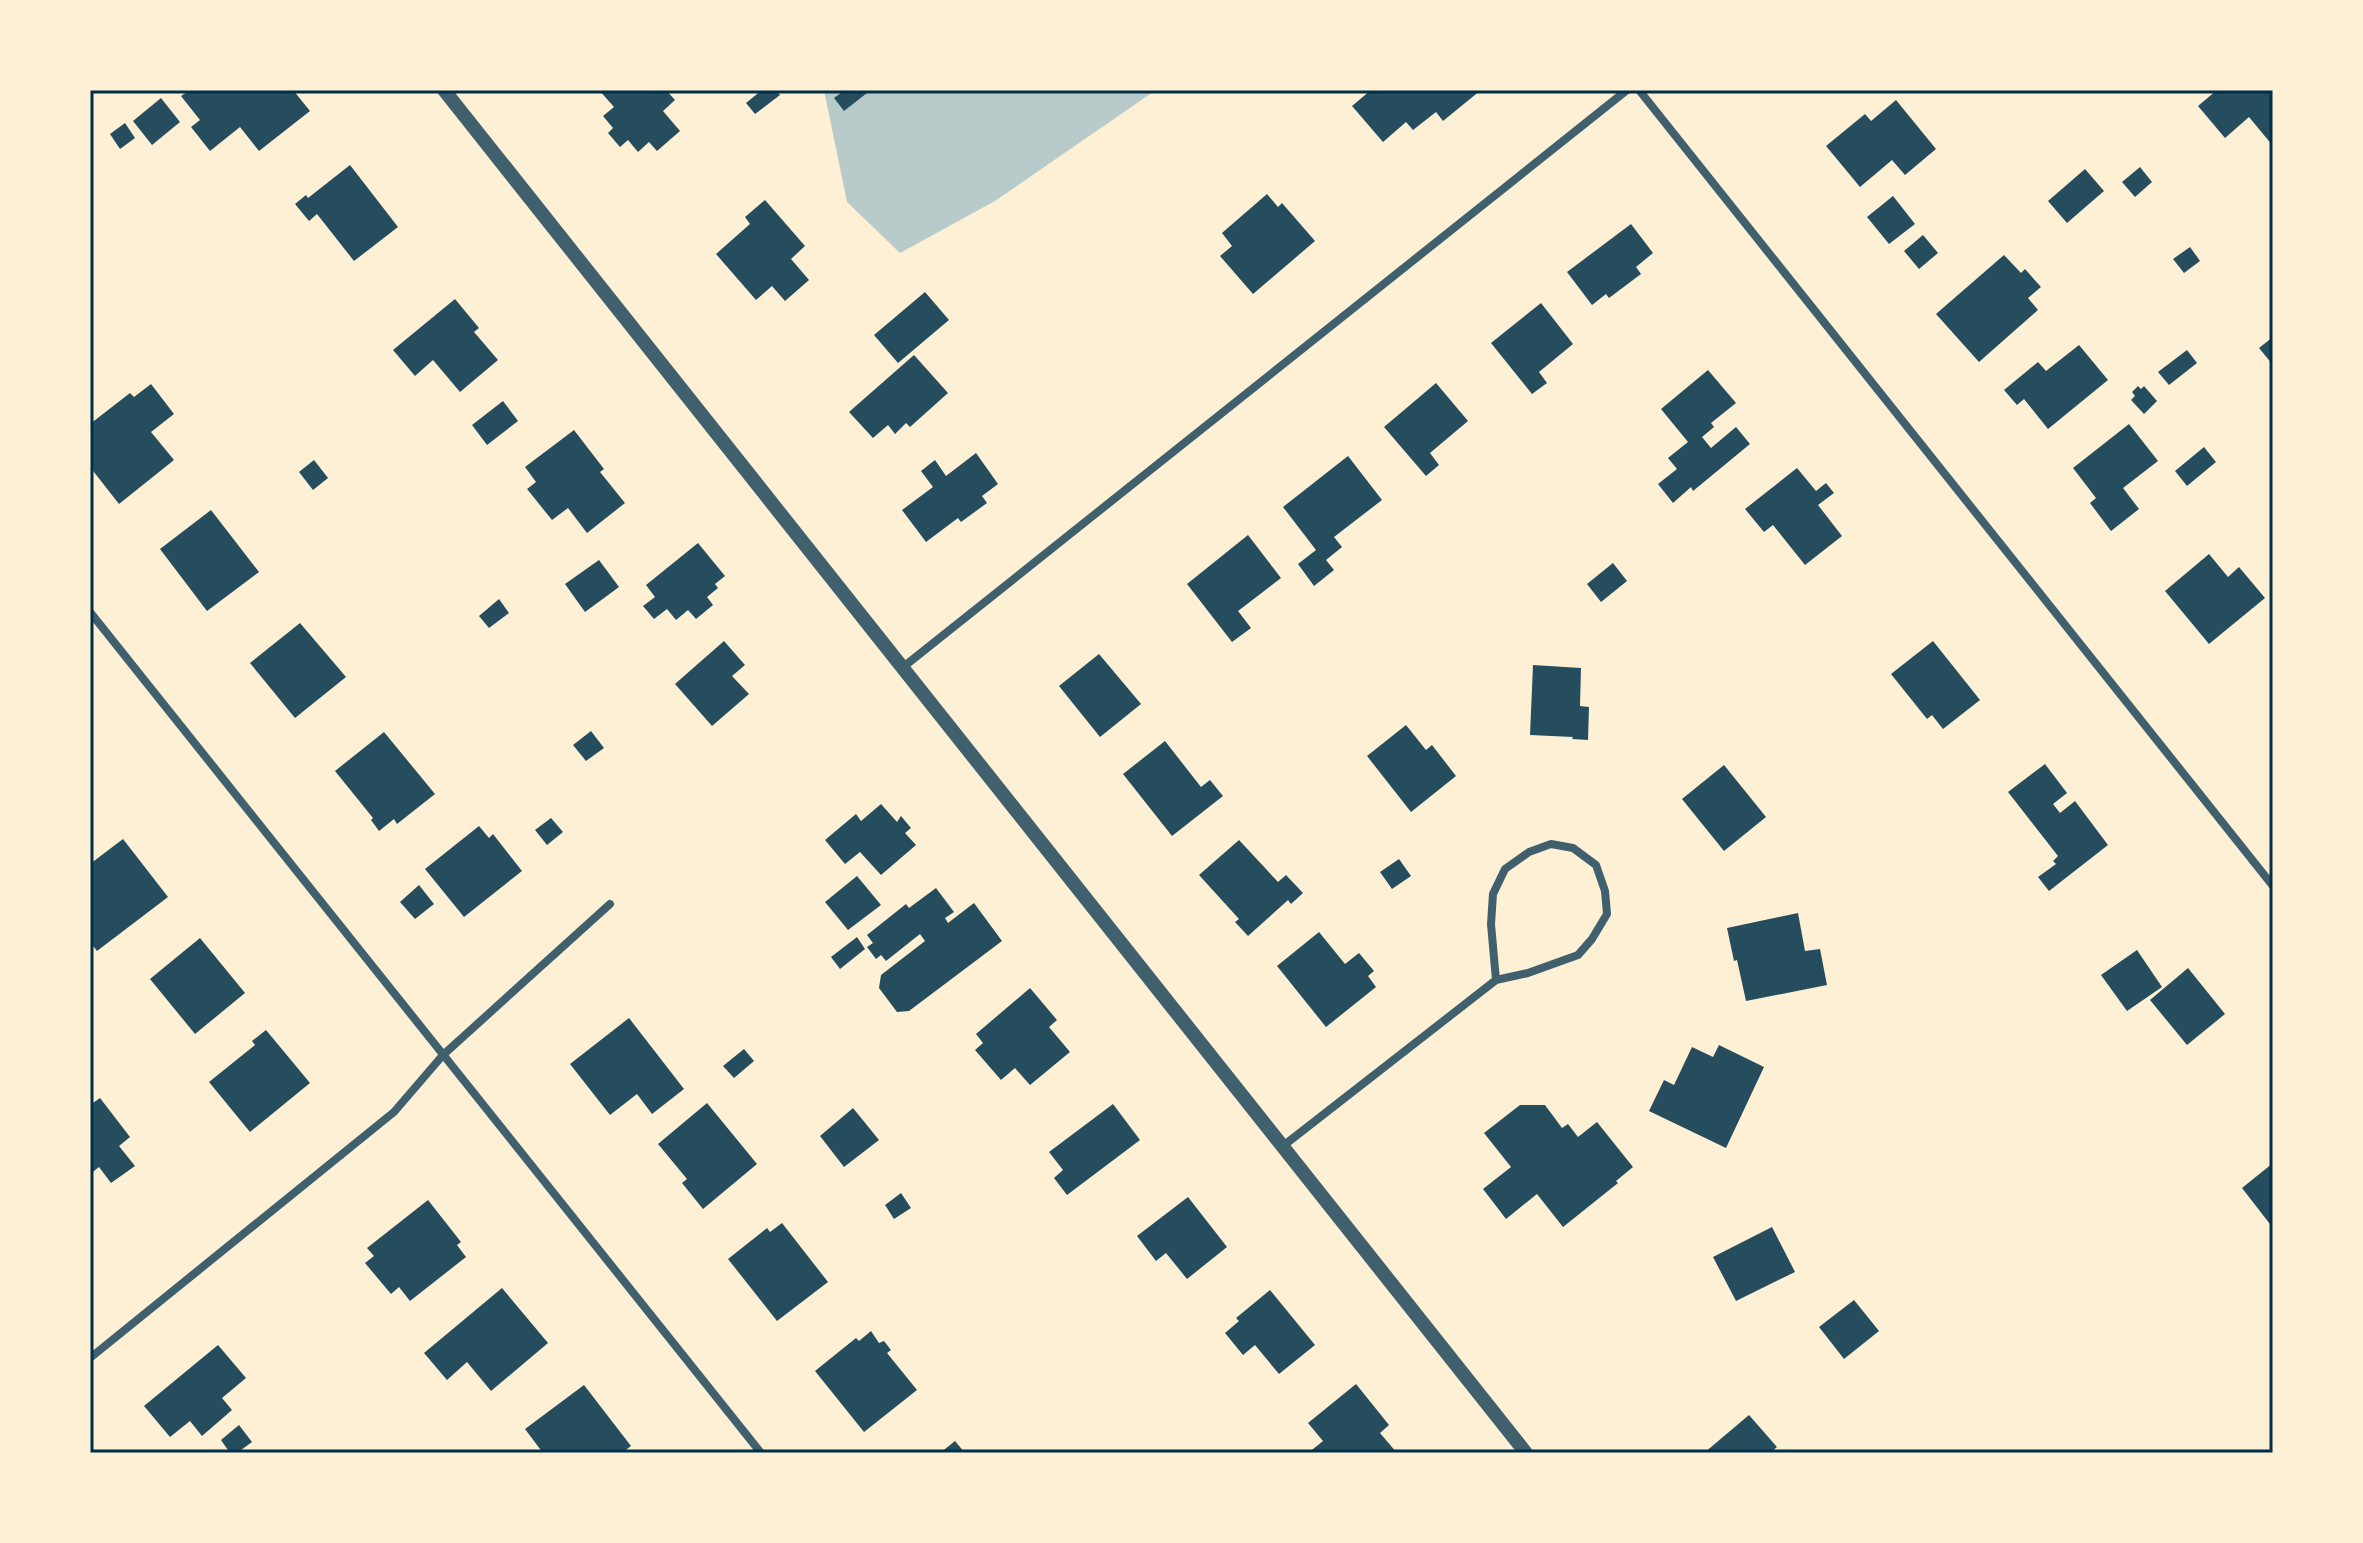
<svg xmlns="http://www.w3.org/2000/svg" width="2363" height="1543" viewBox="0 0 2363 1543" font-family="Commissioner,sans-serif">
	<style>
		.green { fill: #b9caca }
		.building { fill: #264d5e }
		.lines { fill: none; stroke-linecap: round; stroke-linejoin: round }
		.minor { stroke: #3f606c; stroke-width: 8 }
		.tertiary { stroke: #3f606c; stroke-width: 14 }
		.neatline { fill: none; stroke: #003049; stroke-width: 3 }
	</style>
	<rect width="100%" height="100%" fill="#fdf0d5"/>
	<!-- green -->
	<path class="green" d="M824,90H1156L995,201L900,253L847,202Z"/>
	<!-- building -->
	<g class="building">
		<path d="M190,90H293L310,111L259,151L240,127L210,151L191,127L200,120L181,96Z"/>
		<path d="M599,90H666L675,100L663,111L680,131L657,151L649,142L638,152L628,140L620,147L608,133L613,128L603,116L614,107Z"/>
		<path d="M762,90H776L780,95L755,114L746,103Z"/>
		<path d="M845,90H865L867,93L844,111L834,98Z"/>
		<path d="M1371,90H1481L1443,121L1436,112L1413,130L1406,122L1383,142L1352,106Z"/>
		<path d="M2217,90H2273V146L2249,117L2225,138L2198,106Z"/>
		<path d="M161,98L180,122L152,145L133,121Z"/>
		<path d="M1896,100L1936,149L1905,175L1892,160L1860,187L1826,146L1865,114L1871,121Z"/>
		<path d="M125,123L135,138L120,149L110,134Z"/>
		<path d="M350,165L398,227L354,261L317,214L309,221L295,204L306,195L308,198Z"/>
		<path d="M2140,167L2152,182L2135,197L2122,182Z"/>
		<path d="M2085,169L2104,191L2067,223L2048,201Z"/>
		<path d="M1267,194L1278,207L1282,203L1315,241L1253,294L1220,256L1232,246L1222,233Z"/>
		<path d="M1893,196L1915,224L1889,244L1867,217Z"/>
		<path d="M765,200L805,246L791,259L809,280L785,301L772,286L756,300L716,254L750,224L745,217Z"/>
		<path d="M1631,224L1653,253L1636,267L1641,274L1609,298L1606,294L1592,305L1567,272Z"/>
		<path d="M1923,235L1938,253L1919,269L1904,251Z"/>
		<path d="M2190,247L2200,261L2184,273L2173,259Z"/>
		<path d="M2004,255L2021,273L2025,269L2041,287L2028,298L2038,310L1979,362L1936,314Z"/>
		<path d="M925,292L949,320L898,363L874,335Z"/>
		<path d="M455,299L479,328L474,332L498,360L460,392L433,360L415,376L393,350Z"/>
		<path d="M1541,303L1573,344L1539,372L1547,383L1532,394L1491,343Z"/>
		<path d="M2273,337V365L2259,348Z"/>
		<path d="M2079,345L2108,380L2048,429L2024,399L2017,405L2004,390L2038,362L2046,371Z"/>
		<path d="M2187,350L2197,363L2169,385L2158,372Z"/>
		<path d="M914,355L948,393L910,427L906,423L895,434L888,425L873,438L849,412Z"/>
		<path d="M1708,370L1736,403L1711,423L1714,427L1702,437L1711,448L1736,427L1750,444L1693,491L1691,487L1673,503L1658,484L1677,469L1668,458L1688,442L1661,409Z"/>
		<path d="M1436,383L1468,421L1430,453L1439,465L1426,476L1384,427Z"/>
		<path d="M151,384L174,414L151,432L174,460L119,504L90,467V424L130,393L134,397Z"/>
		<path d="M2138,386L2141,389L2144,386L2157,401L2144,414L2131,400L2135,396L2132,392Z"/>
		<path d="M503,401L518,421L487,445L472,425Z"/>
		<path d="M2129,424L2158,461L2123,488L2139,509L2111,531L2090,503L2096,498L2073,468Z"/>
		<path d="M574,430L604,469L600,472L625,503L587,533L568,508L552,520L527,489L536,482L525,467Z"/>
		<path d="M2204,447L2216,462L2187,486L2175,471Z"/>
		<path d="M976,453L998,484L982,496L987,503L961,522L958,518L926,542L902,510L933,487L921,471L935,460L946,476Z"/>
		<path d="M1348,456L1382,500L1334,537L1342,547L1326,560L1334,570L1314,586L1298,564L1316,550L1283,507Z"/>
		<path d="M314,460L328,478L313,490L299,472Z"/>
		<path d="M1797,468L1816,491L1826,483L1834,493L1818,505L1842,536L1805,565L1773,525L1764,532L1745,509Z"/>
		<path d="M211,510L259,572L207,611L160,549Z"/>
		<path d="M1248,535L1281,578L1238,611L1251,628L1232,642L1187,584Z"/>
		<path d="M698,543L725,576L715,584L718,588L707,597L713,605L696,619L688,610L676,620L667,609L654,619L643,606L655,597L646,585Z"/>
		<path d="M2209,554L2228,577L2239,567L2265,598L2209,644L2165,591Z"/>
		<path d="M599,560L619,587L585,612L565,584Z"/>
		<path d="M1613,563L1627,581L1601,602L1587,584Z"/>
		<path d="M499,599L509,613L489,628L479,616Z"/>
		<path d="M300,623L346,677L295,718L250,663Z"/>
		<path d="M724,641L745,665L732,676L749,694L712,726L675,684Z"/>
		<path d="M1933,641L1980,700L1943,729L1932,715L1927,719L1891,674Z"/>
		<path d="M1099,654L1141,704L1100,737L1059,686Z"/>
		<path d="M1533,665L1581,668L1580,706L1589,707L1588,740L1572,739L1573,737L1530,735Z"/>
		<path d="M1406,725L1426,750L1432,745L1456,776L1411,812L1367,756Z"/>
		<path d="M591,731L604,748L586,761L573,745Z"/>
		<path d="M384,732L435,794L397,824L394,819L379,831L371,820L373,818L335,771Z"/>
		<path d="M1165,741L1201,787L1210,780L1223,796L1172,836L1123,774Z"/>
		<path d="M2045,764L2067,793L2053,804L2060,813L2075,801L2108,845L2049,891L2038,877L2056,864L2053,861L2058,856L2008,792Z"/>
		<path d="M1724,765L1766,817L1724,851L1682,799Z"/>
		<path d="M881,804L897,822L901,816L911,828L905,833L916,845L881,875L860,852L845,864L825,840L856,814L861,821Z"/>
		<path d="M551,818L563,832L547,845L535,830Z"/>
		<path d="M479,826L489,838L493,834L522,871L464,917L425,869Z"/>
		<path d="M123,839L168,897L97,951L90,942V864Z"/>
		<path d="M1239,840L1278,882L1286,875L1303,893L1291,904L1288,900L1248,936L1235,922L1239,919L1199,875Z"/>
		<path d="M1399,859L1411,876L1392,889L1380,872Z"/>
		<path d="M857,876L881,905L848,930L825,902Z"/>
		<path d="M419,885L434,904L415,919L400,902Z"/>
		<path d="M936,888L954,912L945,918L948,923L974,903L1002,941L909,1011L897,1012L879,988L881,975L925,941L920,934L886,961L881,955L876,959L867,947L873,943L867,935L906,904L909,908Z"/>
		<path d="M1798,913L1805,951L1820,949L1827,985L1746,1001L1737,960L1734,961L1727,928Z"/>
		<path d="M1319,932L1345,964L1359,953L1374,971L1368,976L1376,987L1326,1027L1277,966Z"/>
		<path d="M857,937L865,949L840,969L831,957Z"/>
		<path d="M200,938L245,993L195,1034L150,979Z"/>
		<path d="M2137,950L2162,987L2127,1011L2101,975Z"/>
		<path d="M2188,968L2225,1014L2187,1045L2150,1000Z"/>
		<path d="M1030,988L1057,1020L1049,1027L1070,1052L1030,1085L1015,1068L1001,1080L975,1050L983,1043L976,1034Z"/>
		<path d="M629,1018L684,1089L652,1114L637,1094L610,1115L570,1064Z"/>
		<path d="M266,1030L310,1083L250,1132L209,1082L255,1045L252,1041Z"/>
		<path d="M1719,1045L1764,1067L1726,1148L1649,1111L1664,1080L1674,1085L1692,1047L1713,1057Z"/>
		<path d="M744,1049L754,1061L734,1078L723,1066Z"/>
		<path d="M100,1098L130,1137L119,1146L135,1166L111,1183L99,1167L90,1174V1105Z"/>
		<path d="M707,1103L757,1164L703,1209L682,1183L687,1179L658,1144Z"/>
		<path d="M1113,1104L1140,1140L1067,1195L1054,1178L1063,1170L1049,1152Z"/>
		<path d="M1520,1105H1545L1562,1128L1568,1124L1578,1137L1597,1122L1633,1167L1616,1181L1618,1183L1563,1227L1537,1194L1506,1219L1483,1189L1511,1167L1484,1133Z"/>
		<path d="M853,1108L879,1140L844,1167L820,1136Z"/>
		<path d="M2273,1163V1228L2242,1188Z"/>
		<path d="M901,1193L911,1208L894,1219L885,1205Z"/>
		<path d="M1188,1197L1227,1247L1187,1279L1166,1253L1156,1261L1137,1236Z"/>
		<path d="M428,1200L461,1242L457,1245L466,1257L410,1301L399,1287L391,1294L365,1263L374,1256L367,1248Z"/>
		<path d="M782,1223L828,1282L777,1321L728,1259L767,1228L770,1232Z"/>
		<path d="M1772,1227L1795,1272L1736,1301L1713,1257Z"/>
		<path d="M502,1288L548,1343L491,1391L467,1362L447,1380L424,1353Z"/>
		<path d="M1270,1290L1315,1345L1279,1374L1255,1345L1243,1355L1225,1333L1239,1321L1236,1318Z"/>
		<path d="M1854,1300L1879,1331L1844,1359L1819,1327Z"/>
		<path d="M871,1331L879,1343L884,1341L891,1350L887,1353L917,1390L864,1432L815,1371L856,1338L859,1341Z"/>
		<path d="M218,1345L246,1378L222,1398L232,1410L202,1436L190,1421L170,1437L144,1406Z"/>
		<path d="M1356,1384L1389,1425L1380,1433L1397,1453H1308L1323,1441L1308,1423Z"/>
		<path d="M584,1385L631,1446L622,1453H543L525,1429Z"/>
		<path d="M1749,1415L1777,1447L1770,1453H1704Z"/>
		<path d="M239,1425L252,1442L237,1453H230L221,1440Z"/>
		<path d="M955,1441L965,1453H940Z"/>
	</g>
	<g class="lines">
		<!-- minor -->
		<g class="minor">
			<path d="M1639,90L2273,886"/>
			<path d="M90,612L761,1453"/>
			<path d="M902,668L1627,90"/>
			<path d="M1283,1146L1496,980L1491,924L1493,894L1505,869L1529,852L1551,844L1573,848L1596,865L1605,891L1607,914L1592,939L1578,955L1528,973L1496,980"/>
			<path d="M90,1358L394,1112L443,1055L610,904"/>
		</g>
		<!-- tertiary -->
		<path class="tertiary" d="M444,90L1526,1453"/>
	</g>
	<!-- border -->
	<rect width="2363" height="1543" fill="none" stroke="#fdf0d5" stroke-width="184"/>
	<rect x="92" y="92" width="2179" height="1359" class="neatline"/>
</svg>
